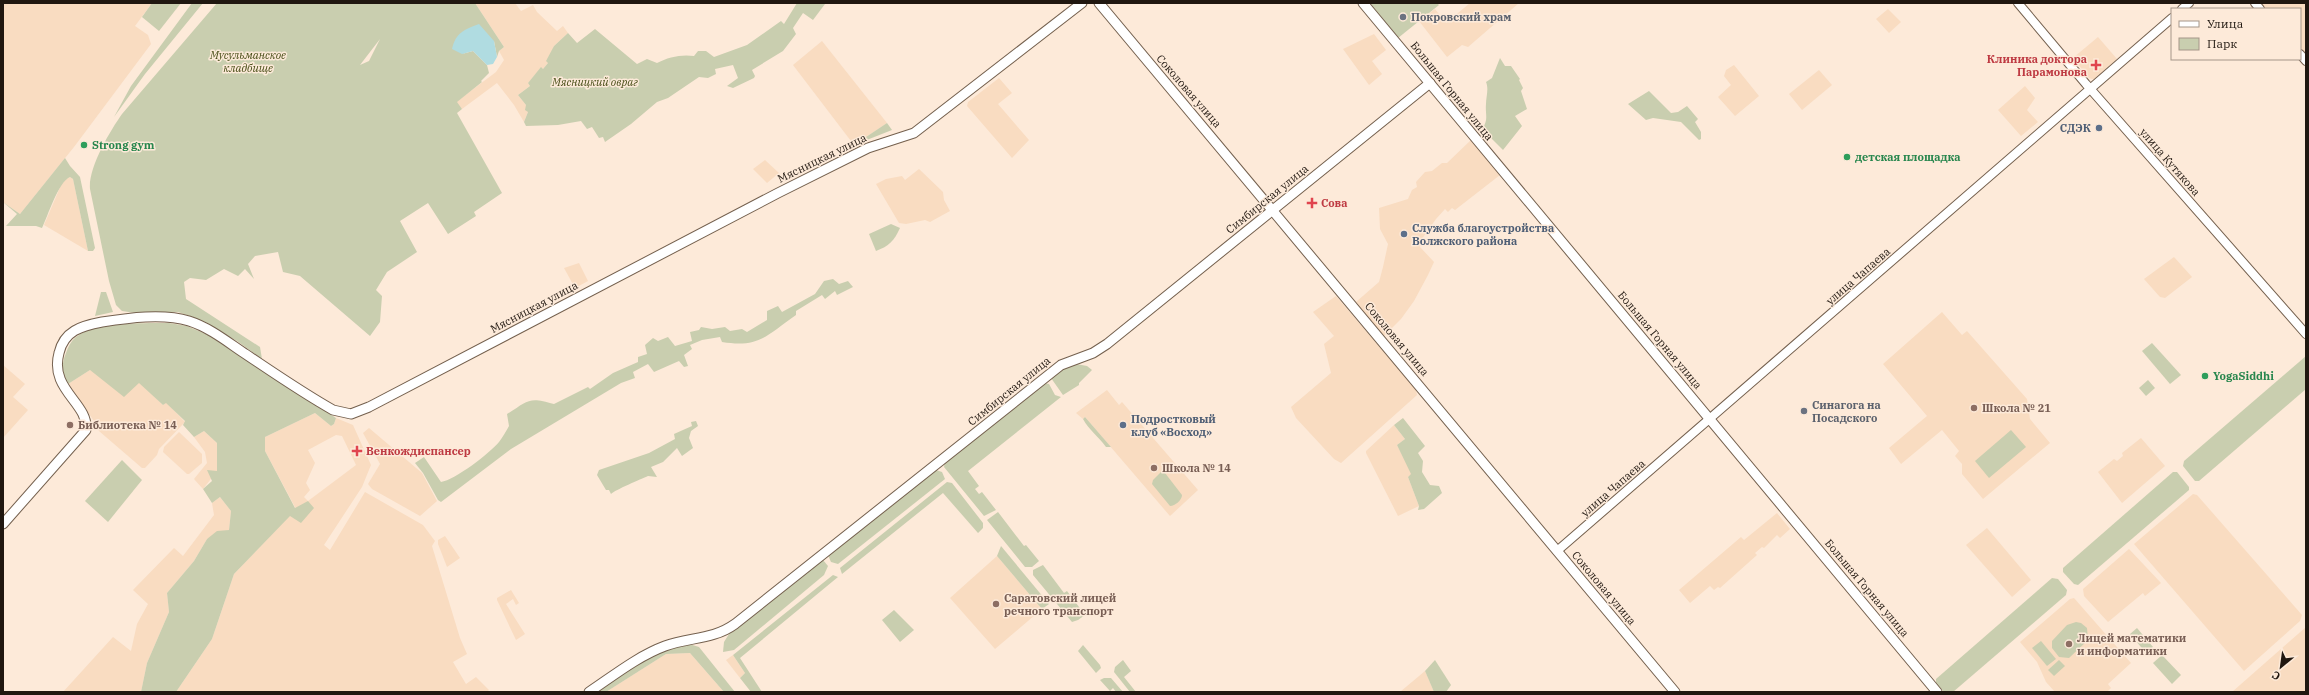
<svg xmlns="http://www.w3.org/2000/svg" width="2309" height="695" viewBox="0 0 2309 695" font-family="'IBM Plex Serif',serif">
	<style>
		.built { fill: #f9dcc1; fill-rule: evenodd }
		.green { fill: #c9ceaf; fill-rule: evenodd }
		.water { fill: #b0dce1 }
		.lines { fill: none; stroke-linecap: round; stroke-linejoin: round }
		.secondary-casing { stroke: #74604e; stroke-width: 10 }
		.primary-casing { stroke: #74604e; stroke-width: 11 }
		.secondary { stroke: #fff; stroke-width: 8 }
		.primary { stroke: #fff; stroke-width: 9 }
		.worship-dot { fill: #6b7280; stroke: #fdead9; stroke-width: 1.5 }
		.health-dot { fill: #e0444e; stroke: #fdead9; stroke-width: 1.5 }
		.service-dot { fill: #5c6f8a; stroke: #fdead9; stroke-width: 1.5 }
		.leisure-dot { fill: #2e9e5b; stroke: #fdead9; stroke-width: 1.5 }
		.education-dot { fill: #8d6e63; stroke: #fdead9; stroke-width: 1.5 }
		.labels { text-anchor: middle; stroke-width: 3; stroke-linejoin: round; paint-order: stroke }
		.worship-label { font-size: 11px; font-weight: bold; fill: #5b616d; stroke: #fdead9; text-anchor: start }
		.park-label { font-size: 11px; font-style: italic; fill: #494e18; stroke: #fdead9 }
		.health-label { font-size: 11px; font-weight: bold; fill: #be3a42; stroke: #fdead9; text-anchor: start }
		.street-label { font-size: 11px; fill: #201710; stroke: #fdead9 }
		.service-label { font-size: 11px; font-weight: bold; fill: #4e5e75; stroke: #fdead9; text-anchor: start }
		.leisure-label { font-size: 11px; font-weight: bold; fill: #27864d; stroke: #fdead9; text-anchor: start }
		.education-label { font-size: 11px; font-weight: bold; fill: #785e54; stroke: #fdead9; text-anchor: start }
	</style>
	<rect width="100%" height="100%" fill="#fdead9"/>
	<!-- built -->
	<g class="built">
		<path d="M3,3H152L135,26L148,35L151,44L74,147L20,214L3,202Z"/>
		<path d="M475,3H515L521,11L533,5L537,12L557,31L563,26L568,33L554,46L548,63L543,69L541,68L528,83L530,86L518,95L526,105L528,112L524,122L514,105L497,83L462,109L456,102L496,72L504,60L499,51L504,47Z"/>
		<path d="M1470,3H1519L1468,47L1462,45L1447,57L1419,21L1435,9L1446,23Z"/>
		<path d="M2261,3H2306V54L2300,47V9H2266Z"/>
		<path d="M1888,9L1901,22L1889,33L1876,19Z"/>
		<path d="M1374,34L1386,50L1372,61L1382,74L1369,85L1343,49Z"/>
		<path d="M2098,37L2117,59L2095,79H2092L2089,78L2073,58Z"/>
		<path d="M822,41L887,123L854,145L793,65Z"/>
		<path d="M1734,65L1759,96L1735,116L1718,97L1731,85L1724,76L1726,70Z"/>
		<path d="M1819,70L1832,85L1802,110L1789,94Z"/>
		<path d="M999,78L1012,93L998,104L1029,140L1012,158L967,106L968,102Z"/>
		<path d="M2025,86L2035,98L2027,110L2038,122L2021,136L1998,110Z"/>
		<path d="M1471,140L1500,175L1455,210L1452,208L1448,212L1445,209L1436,219L1419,243L1420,247L1434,262L1428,275L1414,301L1401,319L1383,337L1356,302L1379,282L1383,267L1388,244L1380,229L1379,208L1408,199L1412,190L1417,187L1416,182L1425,172L1432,171L1442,163H1447Z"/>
		<path d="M765,160L779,173L767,183L753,169Z"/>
		<path d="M919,169L943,192L944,200L950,211L930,222L925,220L906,224L899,223L876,184L886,179L902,176L905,180Z"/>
		<path d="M70,177L73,179L88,251L44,225L61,185L65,179Z"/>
		<path d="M2174,257L2192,277L2165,298L2160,297L2144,279Z"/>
		<path d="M579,263L588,281L575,288L564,268Z"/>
		<path d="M1336,296L1416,390L1417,395L1341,463L1334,459L1296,418L1291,407L1331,373L1324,344L1334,336L1313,312Z"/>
		<path d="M1942,312L1962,335L1967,331L2027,399L2030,419L2050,443L1983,499L1962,474V464L1955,456L1959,451L1942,430L1901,464L1889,448L1927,416L1883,364Z"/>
		<path d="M3,365L25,384L13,397L28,410L3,438Z"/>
		<path d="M90,370L139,382L163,405L166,402L185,422L159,449L157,455L145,468H142L99,431L94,421L68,384Z"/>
		<path d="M1107,390L1119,405L1122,402L1198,490L1170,516L1085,417L1083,419L1076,413Z"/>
		<path d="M315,413L331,426L334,424L336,418L353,425L371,465L362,487L324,545L330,550L365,492L423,525L435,541L432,546L460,638L467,654L453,662L466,684L476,677L489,690L487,692H176L212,639L234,574L296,509L265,451V437ZM336,435L342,436L356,465L308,501L304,497L310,490L306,483L315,463L308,450Z"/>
		<path d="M1394,425L1405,439L1397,445L1412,474L1408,477L1419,506L1398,516L1366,453V451Z"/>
		<path d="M369,428L422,473L437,501L420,516L372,489L368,484L380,464L363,433Z"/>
		<path d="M204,431L217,443V471L203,489L194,479L207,463L205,452L194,437Z"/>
		<path d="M179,432L202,454V463L189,474H187L163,452L164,447Z"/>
		<path d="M2141,438L2165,466L2122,503L2098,472L2114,459L2117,461L2123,456L2122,453Z"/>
		<path d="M2193,494L2197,495L2302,615L2300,621L2244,671L2134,544Z"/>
		<path d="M220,497L231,511L229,530L207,539L194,561L167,593L169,612L147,663L141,692H63L113,637L131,651L137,624L148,604L133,590L174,548L183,556L214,515L212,503Z"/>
		<path d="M1777,513L1790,529L1780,538L1777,535L1764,548L1762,547L1755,553L1757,555L1720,588L1718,587L1714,590L1710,586L1690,603L1679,590L1741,537L1744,540Z"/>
		<path d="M1987,528L2031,580L2012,597L1966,545Z"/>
		<path d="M445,536L460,558L447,567L438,544V540Z"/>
		<path d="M2129,549L2161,583L2145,596L2143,593L2108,622L2084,596L2083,589Z"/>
		<path d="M997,556L1042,609L995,649L950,598Z"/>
		<path d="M511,590L519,603L516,605L513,599L506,604L525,634L516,640L497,600V598Z"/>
		<path d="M2074,598L2131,663L2108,684L2111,688L2107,692H2055L2046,682L2037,662L2020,642L2070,599Z"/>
		<path d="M2306,627V692H2232Z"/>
		<path d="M690,653L724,692H606L666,654Z"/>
		<path d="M733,655L745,673L740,678L726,660Z"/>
		<path d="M1425,671L1434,692H1400Z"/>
	</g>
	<!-- green -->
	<g class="green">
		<path d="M152,3H181L159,31L142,17Z"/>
		<path d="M192,3H203L145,74L114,117L131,86Z"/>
		<path d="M217,3H475L504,47L499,51L497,57L494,41L462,54L473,51L487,65L489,73L481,81L482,82L457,102L462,109L457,113L502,193L474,212L476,216L448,234L428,203L400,221L417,252L387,272L376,290L382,296L380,322L370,336L300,276L283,272L278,252L255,256L248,264L254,279L245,269L238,276L224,269L206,280L190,278L184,282L186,299L260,347L262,359L237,341L193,317L178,312L135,313L122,311L116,305L109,281L90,189C88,168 110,131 122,114ZM380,39L369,61L360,65Z"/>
		<path d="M797,3L825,4L813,20L803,13L793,28L796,34L783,51L752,70L755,76L754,78L733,88L727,86L738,78L733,65L715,69L716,74L708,78L699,77L668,98L657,102L631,124L605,142L603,137L599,138L592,127L587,129L581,121L558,125L526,126L524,122L528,112L525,110L526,105L518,95L530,86L528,83L541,67L543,69L548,63L546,61L554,46L568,33L577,43L595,29L637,64L647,59L657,63C668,57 682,54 694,56L698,51H706L714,57L747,45L781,21L784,24Z"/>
		<path d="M1370,3H1437L1439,5L1398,38Z"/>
		<path d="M1500,58L1505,66H1511L1520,79L1519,80L1523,88L1521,91L1527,109L1515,116L1522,126L1503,150L1482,129C1489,119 1485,115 1486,104C1486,97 1489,89 1486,82L1492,78Z"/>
		<path d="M1649,91L1671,113L1678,112L1687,106L1698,119L1695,122L1701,132V139L1699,140L1681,122L1653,118L1646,120L1628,104Z"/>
		<path d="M887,123L892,130L854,145Z"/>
		<path d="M65,158L70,166L80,177L95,248L93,251H88L73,179L70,177C58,182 48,216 42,228L36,226H6L17,214L3,202L20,214Z"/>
		<path d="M891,224L900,228C894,241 889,246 876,251L869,234Z"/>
		<path d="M833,279L839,284L848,281L853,287L837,295L835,291L825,299L822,295L796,311V315C767,335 760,348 722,342L720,337L702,340L690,345L692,349L684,355L688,366L684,367L679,361L654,372L648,364L633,372L635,378L621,383L511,449L441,502L438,500L423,473L415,463L424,457L441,482C455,480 490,453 499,442C503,437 506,431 509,426L507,414C528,401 528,396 554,404L588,387L590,389L613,373L638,362V357L647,354L645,345L653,338L658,341L668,337L675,346L692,341L690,332L699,330L701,327L712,329L725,327L730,331L742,329L747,332L767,320V311L778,306L782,312L815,294L824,281Z"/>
		<path d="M101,292H106L113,312L95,316Z"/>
		<path d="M169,323L187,326L208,335L336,418L334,424L331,426L315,413L265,437V451L295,508L308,501L314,508L301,523L290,516L234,574L212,639L176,692H141L147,663L169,612L167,593L194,561L207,539L217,531L229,530L231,511L220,497L212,503L203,489L212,481L207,470L217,471V443L204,431L194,437L183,425L185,421L166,403L163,405L139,383L124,397L90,370L68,384C62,373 61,365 66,353C68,347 71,341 76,337C94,322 145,323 169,323Z"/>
		<path d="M2152,343L2181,375L2170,384L2142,351Z"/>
		<path d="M2306,356V389L2199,481H2195L2183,466L2184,461Z"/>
		<path d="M1076,364L1087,366L1092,370L1079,383V385L1063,395L1051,378L1064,367Z"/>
		<path d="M2148,380L2155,388L2146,396L2139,388Z"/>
		<path d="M1045,383L1049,384L1055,395L1061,397L968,471L979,486L975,489L979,494L982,492L996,510L984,516L944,467L945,461Z"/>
		<path d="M1085,417L1111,447H1106C1098,436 1089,430 1083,419Z"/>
		<path d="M1403,418L1425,446L1418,453L1423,461L1422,472L1430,485L1439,486L1442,493L1424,509L1418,510L1419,506L1408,477L1411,474L1397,445L1405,439L1394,425Z"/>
		<path d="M696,421L698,426L691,431L689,438L693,448L682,456L677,448L663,462L651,467L657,477L648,476C641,479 615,490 611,494L609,490H606L597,475L599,470L649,453L675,439L674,434L692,426L691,422Z"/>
		<path d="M2011,430L2026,447L1989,478L1975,461Z"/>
		<path d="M122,460L142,480L108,522L85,501Z"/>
		<path d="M936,470L942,472L945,479L838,564L831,562L828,555Z"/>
		<path d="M1161,472L1165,473L1182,495C1182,500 1175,506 1170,506L1152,484L1153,480Z"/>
		<path d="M2173,472H2177L2189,487V490L2078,585L2074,584L2063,572V568Z"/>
		<path d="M947,482L952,483L983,523V528L978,533L943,493L842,574L840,568Z"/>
		<path d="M998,512L1024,546L1026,545L1039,561L1032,567H1025L987,520Z"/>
		<path d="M1001,546L1049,604L1042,609L997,556Z"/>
		<path d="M823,560L828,566L824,575L734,650L723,652L724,642L729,634Z"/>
		<path d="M1043,565L1064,593L1067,591L1085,615L1078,620L1072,622L1033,575V570Z"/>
		<path d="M833,575L838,577L740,658L762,692H751L740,678L745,673L733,655Z"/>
		<path d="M2052,578L2058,579L2067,590L2066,595L1953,692H1944L1936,683V679Z"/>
		<path d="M894,610L914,630L900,642L882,620Z"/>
		<path d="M2076,622L2081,623L2087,628L2088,640L2069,658L2059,657L2052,648V641L2067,625Z"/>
		<path d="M2137,628L2153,647L2146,653L2130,634Z"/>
		<path d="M2041,641L2056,659L2047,666L2032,648Z"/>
		<path d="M686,643L699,647L735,692H724L690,653L666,654L606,692H595C624,672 653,653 686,643Z"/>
		<path d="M1083,645L1100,665L1101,668L1096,673L1078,651Z"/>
		<path d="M2162,655L2181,675L2172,684L2153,663Z"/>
		<path d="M1123,660L1131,671L1124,677L1136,692H1130L1114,672L1115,667Z"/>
		<path d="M1435,660L1451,685L1446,692H1434L1425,671Z"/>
		<path d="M2059,660L2065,666L2054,676L2048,670Z"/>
		<path d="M1104,678H1111L1123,692H1116L1113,688L1110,691L1100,680Z"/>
	</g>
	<!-- water -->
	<path class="water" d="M479,24L494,41L497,57L493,64L487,65L473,51L462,54L452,49C456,32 464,30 479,24Z"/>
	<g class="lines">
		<!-- secondary casing -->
		<g class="secondary-casing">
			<g id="secondary">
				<path d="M2018,3L2086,84L2306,334"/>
				<path d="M2255,3L2260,9"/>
				<path d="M2182,9L2189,3"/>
				<path d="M2300,54L2306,61"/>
				<path d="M1557,551L2172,18"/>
			</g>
		</g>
		<!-- primary casing -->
		<g class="primary-casing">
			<g id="primary">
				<path d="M1099,3L1675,692"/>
				<path d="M1363,3L1937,692"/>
				<path d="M3,524L86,430C89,403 49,390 59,353C64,331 81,326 102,322C128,318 163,313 189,321C208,327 225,340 241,351C271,371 301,392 333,410L351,414L369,407L778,193L868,148L914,133L1082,3"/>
				<path d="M589,692C613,676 638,656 665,646C689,637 713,640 735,624L1061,365L1093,353L1107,344L1430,83"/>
			</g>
		</g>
		<!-- secondary -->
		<use href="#secondary" class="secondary"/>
		<!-- primary -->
		<use href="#primary" class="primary"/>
	</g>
	<!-- markers -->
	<g class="worship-dot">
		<circle cx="1403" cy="17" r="4"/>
		<circle cx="1804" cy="411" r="4"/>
	</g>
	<g class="health-dot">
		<path d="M2094 59h4v4h4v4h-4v4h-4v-4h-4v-4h4z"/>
		<path d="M1310 197h4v4h4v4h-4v4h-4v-4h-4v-4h4z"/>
		<path d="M355 445h4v4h4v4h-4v4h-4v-4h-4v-4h4z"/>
	</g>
	<g class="service-dot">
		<circle cx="2099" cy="128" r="4"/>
		<circle cx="1404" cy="234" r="4"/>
		<circle cx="1123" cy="425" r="4"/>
	</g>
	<g class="leisure-dot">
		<circle cx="84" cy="145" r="4"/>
		<circle cx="1847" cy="157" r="4"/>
		<circle cx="2205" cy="376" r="4"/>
	</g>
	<g class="education-dot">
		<circle cx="1974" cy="408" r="4"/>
		<circle cx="70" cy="425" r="4"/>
		<circle cx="1154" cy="468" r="4"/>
		<circle cx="996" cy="604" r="4"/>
		<circle cx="2069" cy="644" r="4"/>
	</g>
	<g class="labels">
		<!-- worship labels -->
		<g class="worship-label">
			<text x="1411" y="21">Покровский храм</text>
			<text x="1812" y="409">Синагога на<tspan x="1812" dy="13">Посадского</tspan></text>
		</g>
		<!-- park labels -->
		<g class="park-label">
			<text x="248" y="59">Мусульманское<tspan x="248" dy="13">кладбище</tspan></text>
			<text x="595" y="86">Мясницкий овраг</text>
		</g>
		<!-- health labels -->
		<g class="health-label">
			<text x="2087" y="63" text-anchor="end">Клиника доктора<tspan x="2087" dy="13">Парамонова</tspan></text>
			<text x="1321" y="207">Сова</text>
			<text x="366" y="455">Венкождиспансер</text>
		</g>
		<!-- street labels -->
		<g class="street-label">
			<text transform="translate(1189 91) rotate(49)" y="4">Соколовая улица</text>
			<text transform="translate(1452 91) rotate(51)" y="4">Большая Горная улица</text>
			<text transform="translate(822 158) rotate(-26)" y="4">Мясницкая улица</text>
			<text transform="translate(2170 162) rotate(49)" y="4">улица Кутякова</text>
			<text transform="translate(1267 199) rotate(-39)" y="4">Симбирская улица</text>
			<text transform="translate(1858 276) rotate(-41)" y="4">улица Чапаева</text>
			<text transform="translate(534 307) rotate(-28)" y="4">Мясницкая улица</text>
			<text transform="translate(1397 339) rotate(50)" y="4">Соколовая улица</text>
			<text transform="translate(1660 340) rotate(50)" y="4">Большая Горная улица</text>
			<text transform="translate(1009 391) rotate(-39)" y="4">Симбирская улица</text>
			<text transform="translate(1613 488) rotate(-41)" y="4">улица Чапаева</text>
			<text transform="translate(1604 588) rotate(50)" y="4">Соколовая улица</text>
			<text transform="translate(1867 588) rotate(50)" y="4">Большая Горная улица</text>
		</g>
		<!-- service labels -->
		<g class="service-label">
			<text x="2091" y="132" text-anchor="end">СДЭК</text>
			<text x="1412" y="232">Служба благоустройства<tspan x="1412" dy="13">Волжского района</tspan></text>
			<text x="1131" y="423">Подростковый<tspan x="1131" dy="13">клуб «Восход»</tspan></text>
		</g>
		<!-- leisure labels -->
		<g class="leisure-label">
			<text x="92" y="149">Strong gym</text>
			<text x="1855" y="161">детская площадка</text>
			<text x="2213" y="380">YogaSiddhi</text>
		</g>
		<!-- education labels -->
		<g class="education-label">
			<text x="1982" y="412">Школа № 21</text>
			<text x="78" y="429">Библиотека № 14</text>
			<text x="1162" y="472">Школа № 14</text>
			<text x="1004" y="602">Саратовский лицей<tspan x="1004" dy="13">речного транспорт</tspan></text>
			<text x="2077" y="642">Лицей математики<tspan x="2077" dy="13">и информатики</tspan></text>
		</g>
	</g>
	<!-- border -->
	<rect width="2309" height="695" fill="none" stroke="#201710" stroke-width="8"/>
	<!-- legend -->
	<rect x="2171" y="8" width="130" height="52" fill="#fdead9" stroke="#a59689"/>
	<rect x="2179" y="21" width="20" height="6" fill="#ffffff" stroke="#a59689"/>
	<text x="2207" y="28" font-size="12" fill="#201710">Улица</text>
	<rect x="2179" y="38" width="20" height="12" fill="#c9ceaf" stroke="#a59689"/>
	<text x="2207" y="48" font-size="12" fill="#201710">Парк</text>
	<!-- north arrow -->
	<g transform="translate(2281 667) rotate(209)" stroke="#fdead9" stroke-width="3" paint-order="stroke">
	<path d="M0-3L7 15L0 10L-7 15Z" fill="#201710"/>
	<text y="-6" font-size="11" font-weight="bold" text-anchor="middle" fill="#201710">С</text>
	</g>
</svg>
